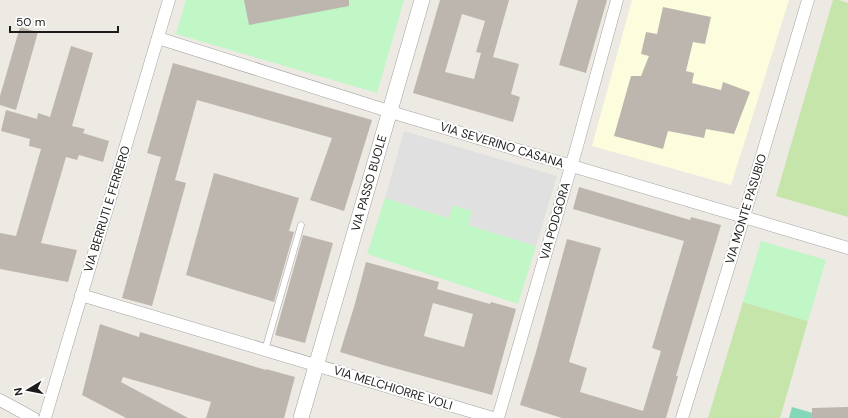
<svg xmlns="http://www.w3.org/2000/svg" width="848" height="418" viewBox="0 0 848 418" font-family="'DM Sans',sans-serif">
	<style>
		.education { fill: #fcfddc }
		.grass { fill: #c6e5ab }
		.park { fill: #c1f6c7 }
		.pitch { fill: #84d8ba }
		.parking { fill: #e0e0e0 }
		.building { fill: #bdb6af; fill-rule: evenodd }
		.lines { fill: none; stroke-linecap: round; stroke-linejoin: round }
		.service-casing { stroke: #a3a3a3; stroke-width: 7 }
		.minor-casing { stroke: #a3a3a3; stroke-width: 13 }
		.tertiary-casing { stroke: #a3a3a3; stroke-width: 16 }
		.service { stroke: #fff; stroke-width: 6 }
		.minor { stroke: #fff; stroke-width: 12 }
		.tertiary { stroke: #fff; stroke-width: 15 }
		.labels { text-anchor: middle; stroke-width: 4; stroke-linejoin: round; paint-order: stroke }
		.street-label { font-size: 12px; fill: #1c1c1c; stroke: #fff }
	</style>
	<rect width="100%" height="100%" fill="#edeae3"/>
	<!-- education -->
	<path class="education" d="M632,0H789L731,185L592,146Z"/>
	<!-- grass -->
	<g class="grass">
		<path d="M833,0H839L848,3V217L776,196Z"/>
		<path d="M743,302L808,321L780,418H708Z"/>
	</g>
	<!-- park -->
	<g class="park">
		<path d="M186,0H404L377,93L176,34Z"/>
		<path d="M385,198L448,218L453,205L472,211L469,225L536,246L518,304L367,254Z"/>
		<path d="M761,241L826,260L808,321L743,302Z"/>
	</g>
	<!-- pitch -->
	<path class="pitch" d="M792,407L830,418H789Z"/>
	<!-- parking -->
	<path class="parking" d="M404,131L557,176L536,246L468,225L472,211L453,205L449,218L385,198Z"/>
	<!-- building -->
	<g class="building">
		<path d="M244,0H349V6L249,25Z"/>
		<path d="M440,0H509L493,57L519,64L511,94L520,97L513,122L413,93ZM462,14L485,21L476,52L481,53L474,79L445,72Z"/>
		<path d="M578,0H607L586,73L559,65Z"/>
		<path d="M663,7L711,17L705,44L693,42L686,71L694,73L692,83L721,90L723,82L750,92L734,134L706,129L704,138L668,131L663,149L614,136L631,76H641L649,56L641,54L646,32L657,34Z"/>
		<path d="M20,27L38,32L16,110L0,105V96Z"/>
		<path d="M71,46L93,53L72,126L85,129L83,133L109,141L103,162L79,155L77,160L66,157L41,243L77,250L68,282L0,269V233L16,236L41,149L29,146L30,139L1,131L6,110L37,119L38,113L50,117Z"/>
		<path d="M173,63L372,120L344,211L310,200L332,138L197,100L175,180L186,183L152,306L122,298L161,157L147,153Z"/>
		<path d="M214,173L299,198L289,231L294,232L274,302L186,275Z"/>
		<path d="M579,187L690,220L691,217L721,225L676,376H678L666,418H562L520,405L536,352L567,239L601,248L569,362L587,368L580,392L643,411L661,351L652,348L684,241L573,209Z"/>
		<path d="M303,235L333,243L305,343L275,335Z"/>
		<path d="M366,262L439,282L437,289L490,304L491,302L516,309L492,395L383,365L340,352L354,307ZM433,303L473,314L464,347L424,336Z"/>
		<path d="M100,324L139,337L140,332L266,370V369L295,377L284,418H206L211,402L123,377L121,382L188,418H126L82,395Z"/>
		<path d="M848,407V418H812V408Z"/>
	</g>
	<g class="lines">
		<!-- service casing -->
		<g class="service-casing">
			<path id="service" d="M265,350L301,225"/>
		</g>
		<!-- minor casing -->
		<g class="minor-casing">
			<g id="minor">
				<path d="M158,38L404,116L848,248"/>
				<path d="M81,295L493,418"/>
				<path d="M0,400L33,418"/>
				<path d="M45,418L169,0"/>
				<path d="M498,418L577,146L617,0"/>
				<path d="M682,418L739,233L808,0"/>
			</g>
		</g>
		<!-- tertiary casing -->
		<g class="tertiary-casing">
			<path id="tertiary" d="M301,418L422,0"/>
		</g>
		<!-- service -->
		<use href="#service" class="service"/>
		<!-- minor -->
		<use href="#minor" class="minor"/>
		<!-- tertiary -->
		<use href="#tertiary" class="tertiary"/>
	</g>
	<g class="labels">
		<!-- street labels -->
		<g class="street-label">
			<text transform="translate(502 145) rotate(17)" y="4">VIA SEVERINO CASANA</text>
			<text transform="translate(369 183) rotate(-74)" y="4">VIA PASSO BUOLE</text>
			<text transform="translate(107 209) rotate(-73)" y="4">VIA BERRUTI E FERRERO</text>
			<text transform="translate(746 209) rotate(-73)" y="4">VIA MONTE PASUBIO</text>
			<text transform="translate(555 221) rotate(-74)" y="4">VIA PODGORA</text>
			<text transform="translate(393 388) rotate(17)" y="4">VIA MELCHIORRE VOLI</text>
		</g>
	</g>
	<!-- north arrow -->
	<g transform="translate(28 390) rotate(260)" stroke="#ffffff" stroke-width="3" paint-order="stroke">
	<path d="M0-3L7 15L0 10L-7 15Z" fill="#1c1c1c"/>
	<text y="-6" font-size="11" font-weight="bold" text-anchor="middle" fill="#1c1c1c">N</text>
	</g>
	<!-- scale -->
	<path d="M10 26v6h108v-6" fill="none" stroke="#1c1c1c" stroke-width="2"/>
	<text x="16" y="26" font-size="12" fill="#1c1c1c" stroke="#ffffff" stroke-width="3" paint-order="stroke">50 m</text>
</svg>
